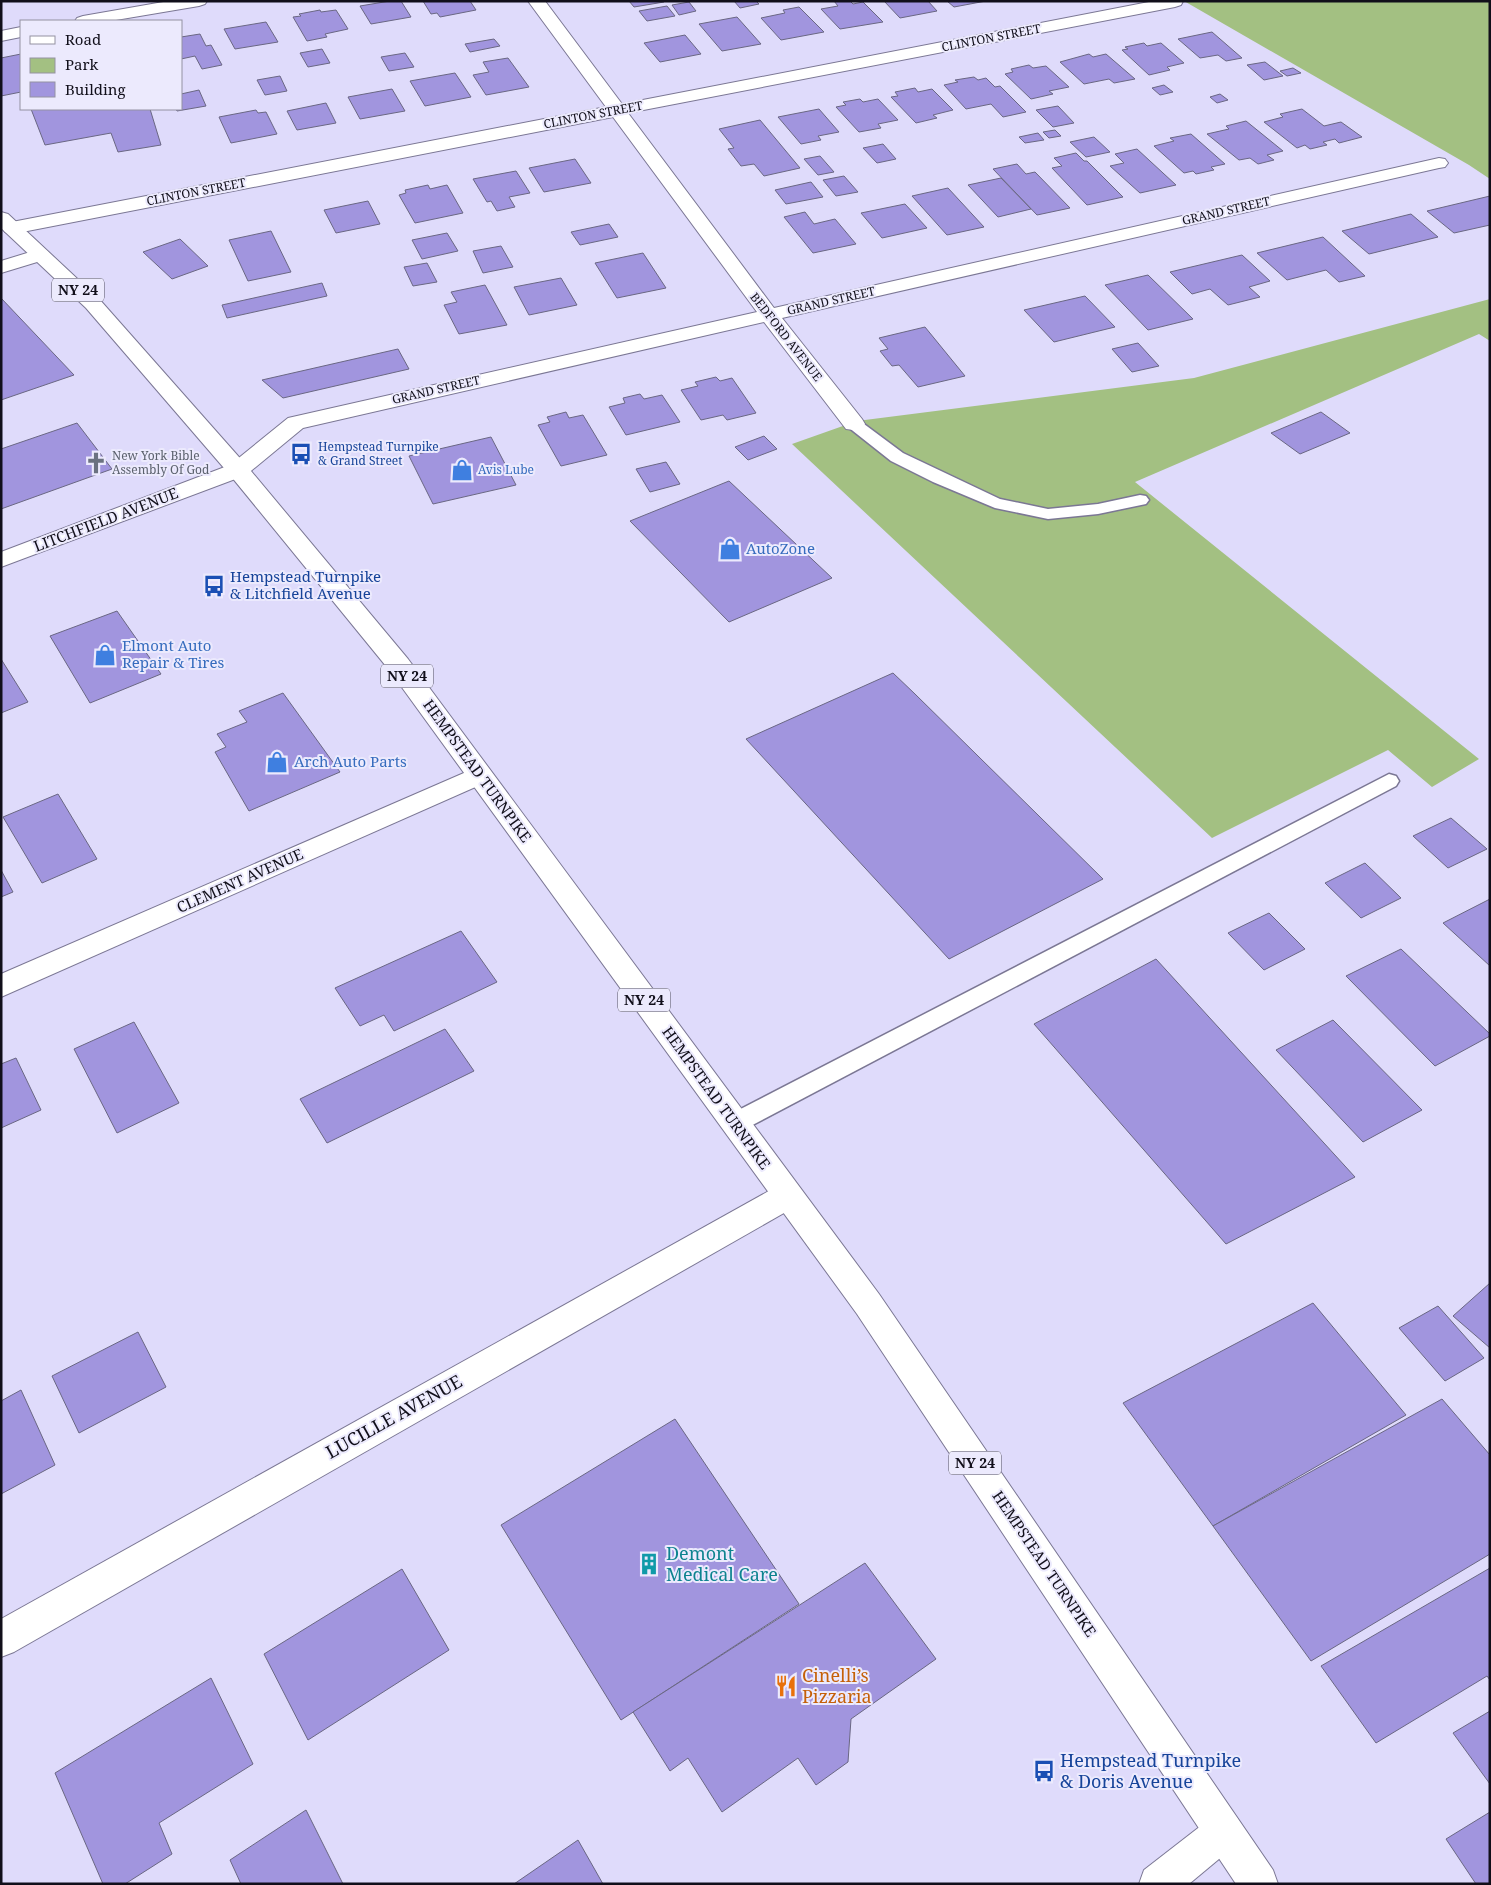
<svg xmlns="http://www.w3.org/2000/svg" width="1491" height="1885" viewBox="0 0 1491 1885" font-family="'Noto Serif',serif">
	<style>
		.green { fill: #a3c082 }
		.building { fill: #a195de; stroke: #6a6783 }
		.lines { fill: none; stroke-linecap: round; stroke-linejoin: round }
		.service-casing { stroke: #7b7794; stroke-width: 3 }
		.minor-casing { stroke: #7b7794; stroke-width: 2 }
		.primary-casing { stroke: #7b7794; stroke-width: 2 }
		.service { fill: #fff; fill-rule: evenodd }
		.minor { fill: #fff; fill-rule: evenodd }
		.primary { fill: #fff; fill-rule: evenodd }
		.labels { text-anchor: middle; stroke-width: 4; stroke-linejoin: round; paint-order: stroke }
		.far-street-label { font-size: 12px; fill: #110f1a; stroke: #eceafd }
		.far-transit-label { font-size: 12px; fill: #164399; stroke: #eceafd; text-anchor: start }
		.far-worship-label { font-size: 12px; fill: #5b616d; stroke: #eceafd; text-anchor: start }
		.far-shop-label { font-size: 12px; fill: #366cbe; stroke: #eceafd; text-anchor: start }
		.shield { fill: #eceafd; stroke: #53515e; stroke-width: 1 }
		.shield-label { font-size: 14px; font-weight: bold; fill: #110f1a }
		.street-label { font-size: 15px; fill: #110f1a; stroke: #eceafd }
		.shop-label { font-size: 15px; fill: #366cbe; stroke: #eceafd; text-anchor: start }
		.transit-label { font-size: 15px; fill: #164399; stroke: #eceafd; text-anchor: start }
		.near-street-label { font-size: 18px; fill: #110f1a; stroke: #eceafd }
		.near-culture-label { font-size: 18px; fill: #0d838f; stroke: #eceafd; text-anchor: start }
		.near-food-label { font-size: 18px; fill: #c56008; stroke: #eceafd; text-anchor: start }
		.near-transit-label { font-size: 18px; fill: #164399; stroke: #eceafd; text-anchor: start }
	</style>
	<rect width="100%" height="100%" fill="#dfdbfb"/>
	<!-- green -->
	<g class="green">
		<path d="M1184,1H1490V179L1469,165Z"/>
		<path d="M1490,299V341L1479,334L1135,482L1479,759L1432,787L1388,750L1212,838L792,444L857,421L1194,378Z"/>
	</g>
	<!-- building -->
	<g class="building">
		<path d="M390,1H401L411,17L371,24L360,6Z"/>
		<path d="M423,1H470L476,10L440,17L437,13L431,14Z"/>
		<path d="M629,1H664V2L634,7Z"/>
		<path d="M734,1H756L759,4L740,8Z"/>
		<path d="M834,1H850L853,4L863,2L883,22L840,29L821,9L838,6Z"/>
		<path d="M884,1H928L937,11L900,18Z"/>
		<path d="M947,1H986L954,7Z"/>
		<path d="M689,2L696,11L679,15L672,5Z"/>
		<path d="M667,6L675,16L647,21L639,11Z"/>
		<path d="M799,7L824,32L781,40L761,18L785,13L783,10Z"/>
		<path d="M320,10L321,12L336,10L348,29L325,34L327,37L307,41L293,17L301,16L299,14Z"/>
		<path d="M737,17L761,44L722,51L699,24Z"/>
		<path d="M266,22L278,42L235,49L224,29Z"/>
		<path d="M1212,32L1242,58L1226,61L1218,55L1200,58L1178,39Z"/>
		<path d="M200,34L206,46L211,45L222,65L202,69L195,56L181,59V37Z"/>
		<path d="M685,35L701,54L660,62L644,43Z"/>
		<path d="M494,39L500,46L470,52L465,44Z"/>
		<path d="M1144,43L1147,46L1161,43L1184,63L1167,67L1170,70L1149,75L1122,50L1128,49L1125,47Z"/>
		<path d="M322,49L330,63L308,67L300,53Z"/>
		<path d="M405,53L414,67L389,71L381,57Z"/>
		<path d="M21,54V92L1,96V58Z"/>
		<path d="M1089,54L1093,57L1106,54L1135,79L1114,83L1109,79L1084,84L1060,62Z"/>
		<path d="M508,58L529,87L486,95L473,75L489,72L483,62Z"/>
		<path d="M1265,62L1283,76L1264,80L1247,65Z"/>
		<path d="M1029,65L1033,68L1046,66L1069,87L1049,91L1053,94L1031,99L1005,74L1013,72L1011,69Z"/>
		<path d="M1293,68L1301,73L1287,76L1280,71Z"/>
		<path d="M455,73L471,97L425,106L410,81Z"/>
		<path d="M280,76L287,91L265,95L257,80Z"/>
		<path d="M974,77L978,80L986,78L995,87L1000,86L1026,112L1003,117L991,104L966,109L944,85L958,82L955,80Z"/>
		<path d="M1164,85L1173,92L1160,95L1152,88Z"/>
		<path d="M915,88L918,92L932,89L953,110L933,115L937,118L916,123L891,97L898,96L895,92Z"/>
		<path d="M392,89L405,111L360,119L348,97Z"/>
		<path d="M199,90L206,106L177,111L176,109H181V94Z"/>
		<path d="M1220,94L1228,100L1217,103L1210,97Z"/>
		<path d="M860,99L863,102L878,99L898,120L878,124L881,128L859,132L836,107L846,105L843,102Z"/>
		<path d="M326,103L336,123L297,130L287,111Z"/>
		<path d="M1058,106L1074,123L1053,127L1036,110Z"/>
		<path d="M31,109H150L161,145L118,152L111,133L45,145Z"/>
		<path d="M819,109L839,132L818,136L821,140L801,144L778,117Z"/>
		<path d="M1302,109L1324,126L1341,122L1362,137L1339,143L1335,139L1323,142L1327,145L1310,149L1305,145L1297,148L1264,122L1283,117L1280,114Z"/>
		<path d="M256,110L258,113L266,112L277,134L231,143L219,117Z"/>
		<path d="M760,120L800,168L764,176L754,164L741,166L728,149L734,148L719,129Z"/>
		<path d="M1246,121L1283,151L1267,155L1274,160L1258,164L1250,158L1239,160L1207,134L1229,129L1226,126Z"/>
		<path d="M1055,130L1061,136L1049,138L1043,132Z"/>
		<path d="M1038,133L1044,140L1025,143L1019,137Z"/>
		<path d="M1191,134L1225,164L1211,167L1214,170L1196,174L1193,171L1184,173L1154,146L1174,141L1170,138Z"/>
		<path d="M1094,137L1110,152L1086,157L1070,142Z"/>
		<path d="M883,144L896,159L877,163L863,148Z"/>
		<path d="M1137,149L1176,185L1140,193L1110,166L1124,163L1115,154Z"/>
		<path d="M1076,153L1084,161H1087L1123,197L1087,205L1052,168L1062,166L1054,158Z"/>
		<path d="M820,156L834,172L818,175L804,159Z"/>
		<path d="M575,159L591,183L544,192L529,168Z"/>
		<path d="M1017,164L1026,174L1035,172L1070,208L1037,215L993,169Z"/>
		<path d="M516,171L530,193L509,197L515,207L497,211L491,201L487,202L473,179Z"/>
		<path d="M844,176L858,192L836,196L823,180Z"/>
		<path d="M1001,178L1031,209L998,217L968,185Z"/>
		<path d="M811,182L823,197L786,204L775,190Z"/>
		<path d="M428,185L430,189L447,185L463,213L415,223L399,195L406,193L405,190Z"/>
		<path d="M948,188L984,227L947,235L912,196Z"/>
		<path d="M1490,196V225L1454,233L1427,211Z"/>
		<path d="M368,201L380,224L336,233L324,210Z"/>
		<path d="M905,204L927,228L882,238L861,213Z"/>
		<path d="M805,212L814,224L835,219L856,244L813,253L784,217Z"/>
		<path d="M1411,214L1438,237L1369,254L1342,231Z"/>
		<path d="M609,224L618,237L580,245L571,232Z"/>
		<path d="M271,231L291,272L248,281L229,240Z"/>
		<path d="M447,233L458,251L422,259L412,240Z"/>
		<path d="M1323,237L1365,276L1339,282L1326,270L1287,280L1257,253Z"/>
		<path d="M180,239L208,266L172,279L143,252Z"/>
		<path d="M501,246L513,267L483,273L473,251Z"/>
		<path d="M643,253L666,288L617,298L595,263Z"/>
		<path d="M1242,255L1270,281L1249,287L1260,297L1228,305L1210,289L1192,294L1170,272Z"/>
		<path d="M427,263L437,282L413,286L404,267Z"/>
		<path d="M1148,275L1193,319L1148,330L1105,285Z"/>
		<path d="M561,278L577,305L529,315L514,287Z"/>
		<path d="M322,283L327,296L227,318L222,305Z"/>
		<path d="M485,285L507,325L459,334L444,305L457,302L451,292Z"/>
		<path d="M1085,296L1115,327L1054,342L1024,310Z"/>
		<path d="M1,298L74,375L1,400Z"/>
		<path d="M925,327L965,376L918,387L899,365L892,366L880,351L888,349L879,338Z"/>
		<path d="M1138,343L1159,366L1132,372L1112,349Z"/>
		<path d="M398,349L409,369L283,398L262,380Z"/>
		<path d="M716,377L720,381L732,378L756,413L727,420L723,415L701,420L681,390L698,386L695,382Z"/>
		<path d="M640,394L644,399L662,395L680,422L626,435L609,407L625,403L623,398Z"/>
		<path d="M566,412L569,418L583,415L607,455L561,466L538,425L550,422L547,417Z"/>
		<path d="M1321,412L1350,433L1300,454L1271,433Z"/>
		<path d="M77,423L112,469L1,509V449Z"/>
		<path d="M764,436L777,449L748,460L735,447Z"/>
		<path d="M491,437L516,485L433,504L409,456Z"/>
		<path d="M666,462L680,484L650,492L636,469Z"/>
		<path d="M729,481L832,578L729,622L630,521Z"/>
		<path d="M117,611L161,674L90,703L50,636Z"/>
		<path d="M1,659L28,702L1,713Z"/>
		<path d="M893,673L915,694L1103,879L949,959L746,739Z"/>
		<path d="M283,693L340,772L249,811L215,752L226,747L217,734L247,722L239,711Z"/>
		<path d="M58,794L97,859L42,883L3,817Z"/>
		<path d="M1451,818L1487,849L1448,868L1413,836Z"/>
		<path d="M1365,863L1401,898L1361,918L1325,883Z"/>
		<path d="M1,870L13,892L1,897Z"/>
		<path d="M1490,899V966L1443,923Z"/>
		<path d="M1269,913L1305,949L1264,970L1228,933Z"/>
		<path d="M461,931L497,982L394,1031L384,1015L360,1026L335,988Z"/>
		<path d="M1401,949L1490,1034V1036L1435,1066L1346,976Z"/>
		<path d="M1156,959L1355,1177L1226,1244L1034,1024Z"/>
		<path d="M1333,1020L1422,1110L1363,1142L1276,1050Z"/>
		<path d="M134,1022L179,1103L117,1133L74,1049Z"/>
		<path d="M445,1029L474,1071L327,1143L300,1099Z"/>
		<path d="M16,1058L41,1110L1,1128V1064Z"/>
		<path d="M1490,1283V1348L1453,1316Z"/>
		<path d="M1313,1303L1406,1415L1213,1526L1123,1403Z"/>
		<path d="M1438,1306L1484,1358L1445,1381L1399,1328Z"/>
		<path d="M138,1332L166,1387L79,1433L52,1376Z"/>
		<path d="M21,1390L55,1465L1,1494V1401Z"/>
		<path d="M1442,1399L1490,1455V1554L1311,1661L1213,1526Z"/>
		<path d="M675,1419L799,1604L621,1720L501,1525Z"/>
		<path d="M865,1563L936,1659L851,1719L848,1762L816,1785L798,1758L722,1812L688,1758L670,1771L633,1712Z"/>
		<path d="M1490,1568V1680L1487,1676L1376,1743L1321,1666Z"/>
		<path d="M402,1569L449,1650L308,1740L264,1654Z"/>
		<path d="M211,1678L253,1764L159,1823L172,1854L125,1884H103L55,1773Z"/>
		<path d="M1490,1711V1784L1453,1733Z"/>
		<path d="M306,1810L343,1884H241L230,1860Z"/>
		<path d="M1490,1812V1884H1476L1446,1839Z"/>
		<path d="M578,1840L603,1884H514Z"/>
	</g>
	<g class="lines">
		<!-- service casing -->
		<g class="service-casing">
			<g id="service">
				<path d="M854,419L860,421L903,453L1000,499L1048,509L1098,504L1140,495L1146,496L1149,500L1146,504L1098,514L1048,519L995,508L933,482L891,461L848,427L846,424L848,421Z"/>
				<path d="M1389,774L1396,776L1399,781L1396,786L743,1130L735,1132L727,1130L724,1123L727,1116Z"/>
			</g>
		</g>
		<!-- minor casing -->
		<g class="minor-casing">
			<g id="minor">
				<path d="M169,1H207L205,4L199,6L110,21H75L77,18L83,16Z"/>
				<path d="M528,1H545L622,104L1154,1H1183L1181,5L1175,7L628,113L774,308L1439,158L1445,159L1448,163L1445,167L1439,168L782,318L862,419L865,424L862,429L854,430L846,429L764,322L303,428L246,475L1,567V552L230,465L288,418L757,312L613,117L12,234L5,232L3,228L5,224L12,222L606,107Z"/>
				<path d="M21,27V37L1,41V31Z"/>
				<path d="M40,249L47,251L50,255L47,259L1,273V261Z"/>
				<path d="M480,766L489,769L493,775L489,781L1,997V974Z"/>
				<path d="M787,1183L798,1187L802,1196L798,1205L14,1652L1,1657V1619L776,1187Z"/>
				<path d="M1224,1812L1237,1818L1243,1831L1237,1844L1189,1884H1139L1144,1870L1211,1818Z"/>
			</g>
		</g>
		<!-- primary casing -->
		<g class="primary-casing">
			<path id="primary" d="M1,212L8,214L100,300L246,465L408,659L879,1294L1273,1870L1278,1884H1236L857,1314L390,671L230,475L86,308L1,228Z"/>
		</g>
		<!-- service -->
		<use href="#service" class="service"/>
		<!-- minor -->
		<use href="#minor" class="minor"/>
		<!-- primary -->
		<use href="#primary" class="primary"/>
	</g>
	<!-- icons -->
	<defs>
		<g id="bus-bare" transform="scale(1.725)"><path d="M-5-6H5V4H4V6H2V4H-2V6H-4V4H-5ZM-3.5-4V0h7V-4ZM-3.5 1.2v1.5H-2V1.2ZM2 1.2v1.5H3.5V1.2Z" fill="#1a4fb4" stroke="#eceafd" stroke-width="2.5" paint-order="stroke"/></g>
		<g id="church-bare" transform="scale(1.725)"><path d="M-1.2-6h2.4v3.5h3.3v2.4h-3.3V6h-2.4V-.1h-3.3v-2.4h3.3Z" fill="#6b7280" stroke="#eceafd" stroke-width="2.5" paint-order="stroke"/></g>
		<g id="shop-bare" transform="scale(1.725)"><path d="M-5-2.5h2.3a2.7 3.5 0 0 1 5.4 0H5L5.5 6h-11ZM-1.5-2.5h3a1.5 2.3 0 0 0-3 0Z" fill="#3f7fe0" stroke="#eceafd" stroke-width="2.5" paint-order="stroke"/></g>
		<g id="building-bare" transform="scale(1.725)"><path d="M-4-6H4V6H1V3H-1V6H-4ZM-2.5-4.3h1.7v1.8h-1.7ZM.8-4.3h1.7v1.8H.8ZM-2.5-1h1.7V.8h-1.7ZM.8-1h1.7V.8H.8Z" fill="#0f9aa8" stroke="#eceafd" stroke-width="2.5" paint-order="stroke"/></g>
		<g id="restaurant-bare" transform="scale(1.725)"><path d="M-5-6h1v4h1v-4h1v4h1v-4h1v5L-1.5 .5V6h-2V.5L-5-1ZM5-6V6H3V1.5H1.5Q1.5-4 5-6Z" fill="#e8710a" stroke="#eceafd" stroke-width="2.5" paint-order="stroke"/></g>
	</defs>
	<g fill-rule="evenodd">
		<use href="#bus-bare" x="301" y="454"/>
		<use href="#church-bare" x="96" y="463"/>
		<use href="#shop-bare" x="462" y="470"/>
		<use href="#shop-bare" x="730" y="549"/>
		<use href="#bus-bare" x="214" y="586"/>
		<use href="#shop-bare" x="105" y="655"/>
		<use href="#shop-bare" x="277" y="762"/>
		<use href="#building-bare" x="649" y="1564"/>
		<use href="#restaurant-bare" x="786" y="1686"/>
		<use href="#bus-bare" x="1044" y="1771"/>
	</g>
	<g class="labels">
		<!-- far-street labels -->
		<g class="far-street-label">
			<text transform="translate(991 38) rotate(-11)" y="4">CLINTON STREET</text>
			<text transform="translate(593 115) rotate(-11)" y="4">CLINTON STREET</text>
			<text transform="translate(196 192) rotate(-11)" y="4">CLINTON STREET</text>
			<text transform="translate(1226 211) rotate(-13)" y="4">GRAND STREET</text>
			<text transform="translate(831 301) rotate(-13)" y="4">GRAND STREET</text>
			<text transform="translate(786 337) rotate(52)" y="4">BEDFORD AVENUE</text>
			<text transform="translate(436 390) rotate(-13)" y="4">GRAND STREET</text>
		</g>
		<!-- far-transit labels -->
		<g class="far-transit-label">
			<text x="318" y="451">Hempstead Turnpike<tspan x="318" dy="14">&amp; Grand Street</tspan></text>
		</g>
		<!-- far-worship labels -->
		<g class="far-worship-label">
			<text x="112" y="460">New York Bible<tspan x="112" dy="14">Assembly Of God</tspan></text>
		</g>
		<!-- far-shop labels -->
		<g class="far-shop-label">
			<text x="478" y="474">Avis Lube</text>
		</g>
		<!-- shield labels -->
		<g class="shield">
			<rect x="52" y="278.5" width="52" height="23" rx="4"/>
			<rect x="381" y="664.5" width="52" height="23" rx="4"/>
			<rect x="618" y="988.5" width="52" height="23" rx="4"/>
			<rect x="949" y="1451.5" width="52" height="23" rx="4"/>
		</g>
		<g class="shield-label">
			<text x="78" y="295">NY 24</text>
			<text x="407" y="681">NY 24</text>
			<text x="644" y="1005">NY 24</text>
			<text x="975" y="1468">NY 24</text>
		</g>
		<!-- street labels -->
		<g class="street-label">
			<text transform="translate(106 520) rotate(-21)" y="5">LITCHFIELD AVENUE</text>
			<text transform="translate(477 771) rotate(54)" y="5">HEMPSTEAD TURNPIKE</text>
			<text transform="translate(240 881) rotate(-24)" y="5">CLEMENT AVENUE</text>
			<text transform="translate(716 1098) rotate(54)" y="5">HEMPSTEAD TURNPIKE</text>
			<text transform="translate(1044 1564) rotate(56)" y="5">HEMPSTEAD TURNPIKE</text>
		</g>
		<!-- shop labels -->
		<g class="shop-label">
			<text x="746" y="554">AutoZone</text>
			<text x="122" y="651">Elmont Auto<tspan x="122" dy="17">Repair &amp; Tires</tspan></text>
			<text x="294" y="767">Arch Auto Parts</text>
		</g>
		<!-- transit labels -->
		<g class="transit-label">
			<text x="230" y="582">Hempstead Turnpike<tspan x="230" dy="17">&amp; Litchfield Avenue</tspan></text>
		</g>
		<!-- near-street labels -->
		<g class="near-street-label">
			<text transform="translate(394 1417) rotate(-29)" y="6">LUCILLE AVENUE</text>
		</g>
		<!-- near-culture labels -->
		<g class="near-culture-label">
			<text x="666" y="1560">Demont<tspan x="666" dy="21">Medical Care</tspan></text>
		</g>
		<!-- near-food labels -->
		<g class="near-food-label">
			<text x="802" y="1682">Cinelli’s<tspan x="802" dy="21">Pizzaria</tspan></text>
		</g>
		<!-- near-transit labels -->
		<g class="near-transit-label">
			<text x="1060" y="1767">Hempstead Turnpike<tspan x="1060" dy="21">&amp; Doris Avenue</tspan></text>
		</g>
	</g>
	<!-- border -->
	<rect width="1491" height="1885" fill="none" stroke="#110f1a" stroke-width="5"/>
	<!-- legend -->
	<rect x="20" y="20" width="162" height="90" fill="#eceafd" stroke="#9492a2"/>
	<rect x="30" y="36" width="25" height="8" fill="#ffffff" stroke="#9492a2"/>
	<text x="65" y="45" font-size="15" fill="#110f1a">Road</text>
	<rect x="30" y="58" width="25" height="15" fill="#a3c082" stroke="#9492a2"/>
	<text x="65" y="70" font-size="15" fill="#110f1a">Park</text>
	<rect x="30" y="82" width="25" height="15" fill="#a195de" stroke="#9492a2"/>
	<text x="65" y="95" font-size="15" fill="#110f1a">Building</text>
</svg>
